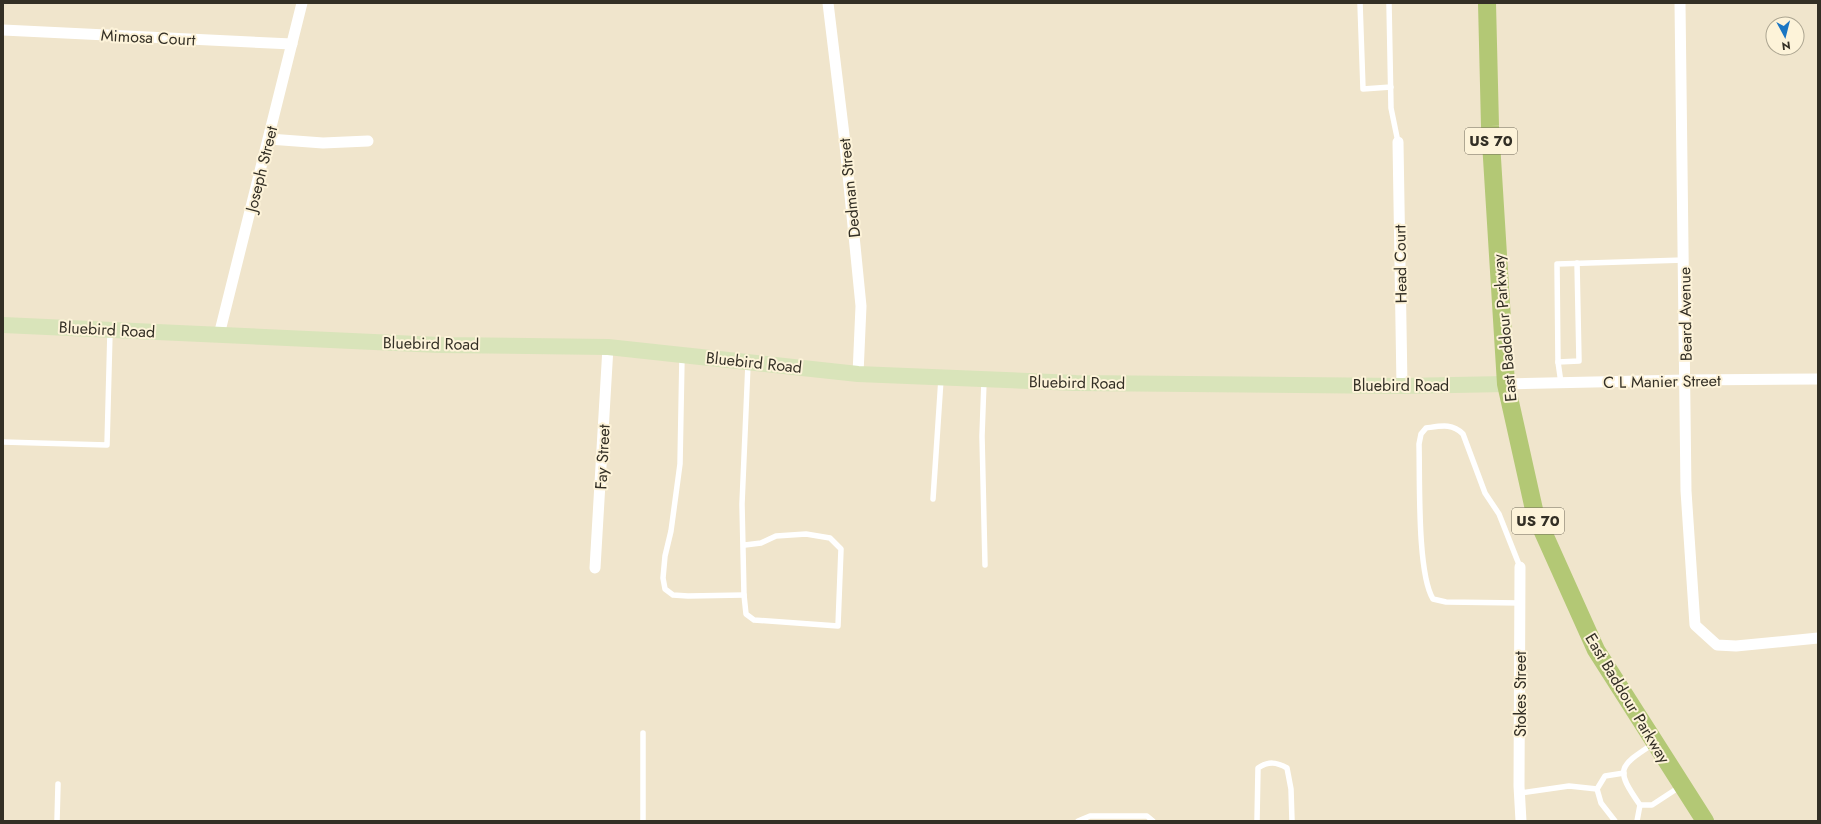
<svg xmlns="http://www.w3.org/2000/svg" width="1821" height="824" viewBox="0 0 1821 824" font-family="Jost,sans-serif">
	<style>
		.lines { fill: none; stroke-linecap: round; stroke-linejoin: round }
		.lane { stroke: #fff; stroke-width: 5.5 }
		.street { stroke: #fff; stroke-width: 11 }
		.secondary { stroke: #d9e4ba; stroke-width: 16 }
		.primary { stroke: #b3c875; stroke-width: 18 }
		.labels { text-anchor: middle; stroke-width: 4; stroke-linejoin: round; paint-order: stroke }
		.shield { fill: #fdf3d9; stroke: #706a5b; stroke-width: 1 }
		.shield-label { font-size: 15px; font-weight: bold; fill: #332f25 }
		.street-label { font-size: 16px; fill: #332f25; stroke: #fdf3d9 }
	</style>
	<rect width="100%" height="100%" fill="#f0e5cc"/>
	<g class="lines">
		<!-- lane -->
		<g class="lane">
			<path d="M1360,3L1363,89L1391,87"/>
			<path d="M1389,3L1391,108L1398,142"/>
			<path d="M682,357L680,464L671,531L665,556L663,578L665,589L673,595L688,596L744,595"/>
			<path d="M1558,362L1579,361L1577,263"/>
			<path d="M984,381L982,436L985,565"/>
			<path d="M1561,383L1558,362L1557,264L1684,260"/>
			<path d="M3,442L107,445L110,332"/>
			<path d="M933,499L941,379"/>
			<path d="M745,545L761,543L776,536L806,534L830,538L841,549L838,626L754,620L746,614L744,595L742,504L748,364"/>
			<path d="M1520,603L1446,602L1433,599C1417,573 1420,479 1419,444L1421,434L1426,428C1441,426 1452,423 1463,434L1485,493L1499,514L1520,567"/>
			<path d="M643,733V821"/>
			<path d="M1653,744C1618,767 1615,769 1640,805H1652L1681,786"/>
			<path d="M1520,793L1569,786L1597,789"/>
			<path d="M57,821L58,784"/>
			<path d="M1078,821L1090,816H1147L1153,821"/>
			<path d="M1257,821L1258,768C1269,761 1276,762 1287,768L1291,789L1292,821"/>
			<path d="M1615,821L1601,803L1597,789L1605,776L1624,773"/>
			<path d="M1637,821L1640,805"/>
		</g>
		<!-- street -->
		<g class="street">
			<path d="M828,3L844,135L861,306L858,374"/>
			<path d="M1680,3L1686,491L1695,625L1717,645L1736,646L1818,638"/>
			<path d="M3,30L292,44"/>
			<path d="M269,139L323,143L368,141"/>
			<path d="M1398,142L1402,386"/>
			<path d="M219,335L302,3"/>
			<path d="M1506,384L1686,380L1818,379"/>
			<path d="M1520,567L1519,786L1521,821"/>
			<path d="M595,568L608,347"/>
		</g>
		<!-- secondary -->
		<path class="secondary" d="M3,325L439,345L608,347L858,374L1076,383L1402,386L1506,384"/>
		<!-- primary -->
		<path class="primary" d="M1487,3L1490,126L1506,384L1535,514L1596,650L1705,821"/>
	</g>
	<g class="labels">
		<!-- shield labels -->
		<g class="shield">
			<rect x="1465" y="128" width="52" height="26" rx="3"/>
			<rect x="1512" y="508" width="52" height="26" rx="3"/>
		</g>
		<g class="shield-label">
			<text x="1491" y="146">US 70</text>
			<text x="1538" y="526">US 70</text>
		</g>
		<!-- street labels -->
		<g class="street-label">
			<text transform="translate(148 37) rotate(3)" y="6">Mimosa Court</text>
			<text transform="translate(261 169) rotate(-76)" y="6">Joseph Street</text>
			<text transform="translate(849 188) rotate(-96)" y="6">Dedman Street</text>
			<text transform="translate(1400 264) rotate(-91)" y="6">Head Court</text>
			<text transform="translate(1685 314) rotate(-91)" y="6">Beard Avenue</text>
			<text transform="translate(1504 328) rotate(-95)" y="6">East Baddour Parkway</text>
			<text transform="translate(107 329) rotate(3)" y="6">Bluebird Road</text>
			<text transform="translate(431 343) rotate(1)" y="6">Bluebird Road</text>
			<text transform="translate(754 362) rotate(6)" y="6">Bluebird Road</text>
			<text transform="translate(1662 381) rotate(-1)" y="6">C L Manier Street</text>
			<text transform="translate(1077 382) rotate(1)" y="6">Bluebird Road</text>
			<text x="1401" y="391">Bluebird Road</text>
			<text transform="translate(602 457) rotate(-87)" y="6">Fay Street</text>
			<text transform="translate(1520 694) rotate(-90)" y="6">Stokes Street</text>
			<text transform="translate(1628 698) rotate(59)" y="6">East Baddour Parkway</text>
		</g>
	</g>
	<!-- border -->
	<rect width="1821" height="824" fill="none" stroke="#332f25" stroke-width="8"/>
	<!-- north arrow -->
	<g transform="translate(1785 36) rotate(173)"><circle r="19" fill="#fdf3d9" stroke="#aca591"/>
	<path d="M0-3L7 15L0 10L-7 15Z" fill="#1b76c3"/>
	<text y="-6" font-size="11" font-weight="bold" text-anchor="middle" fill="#332f25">N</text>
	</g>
</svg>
